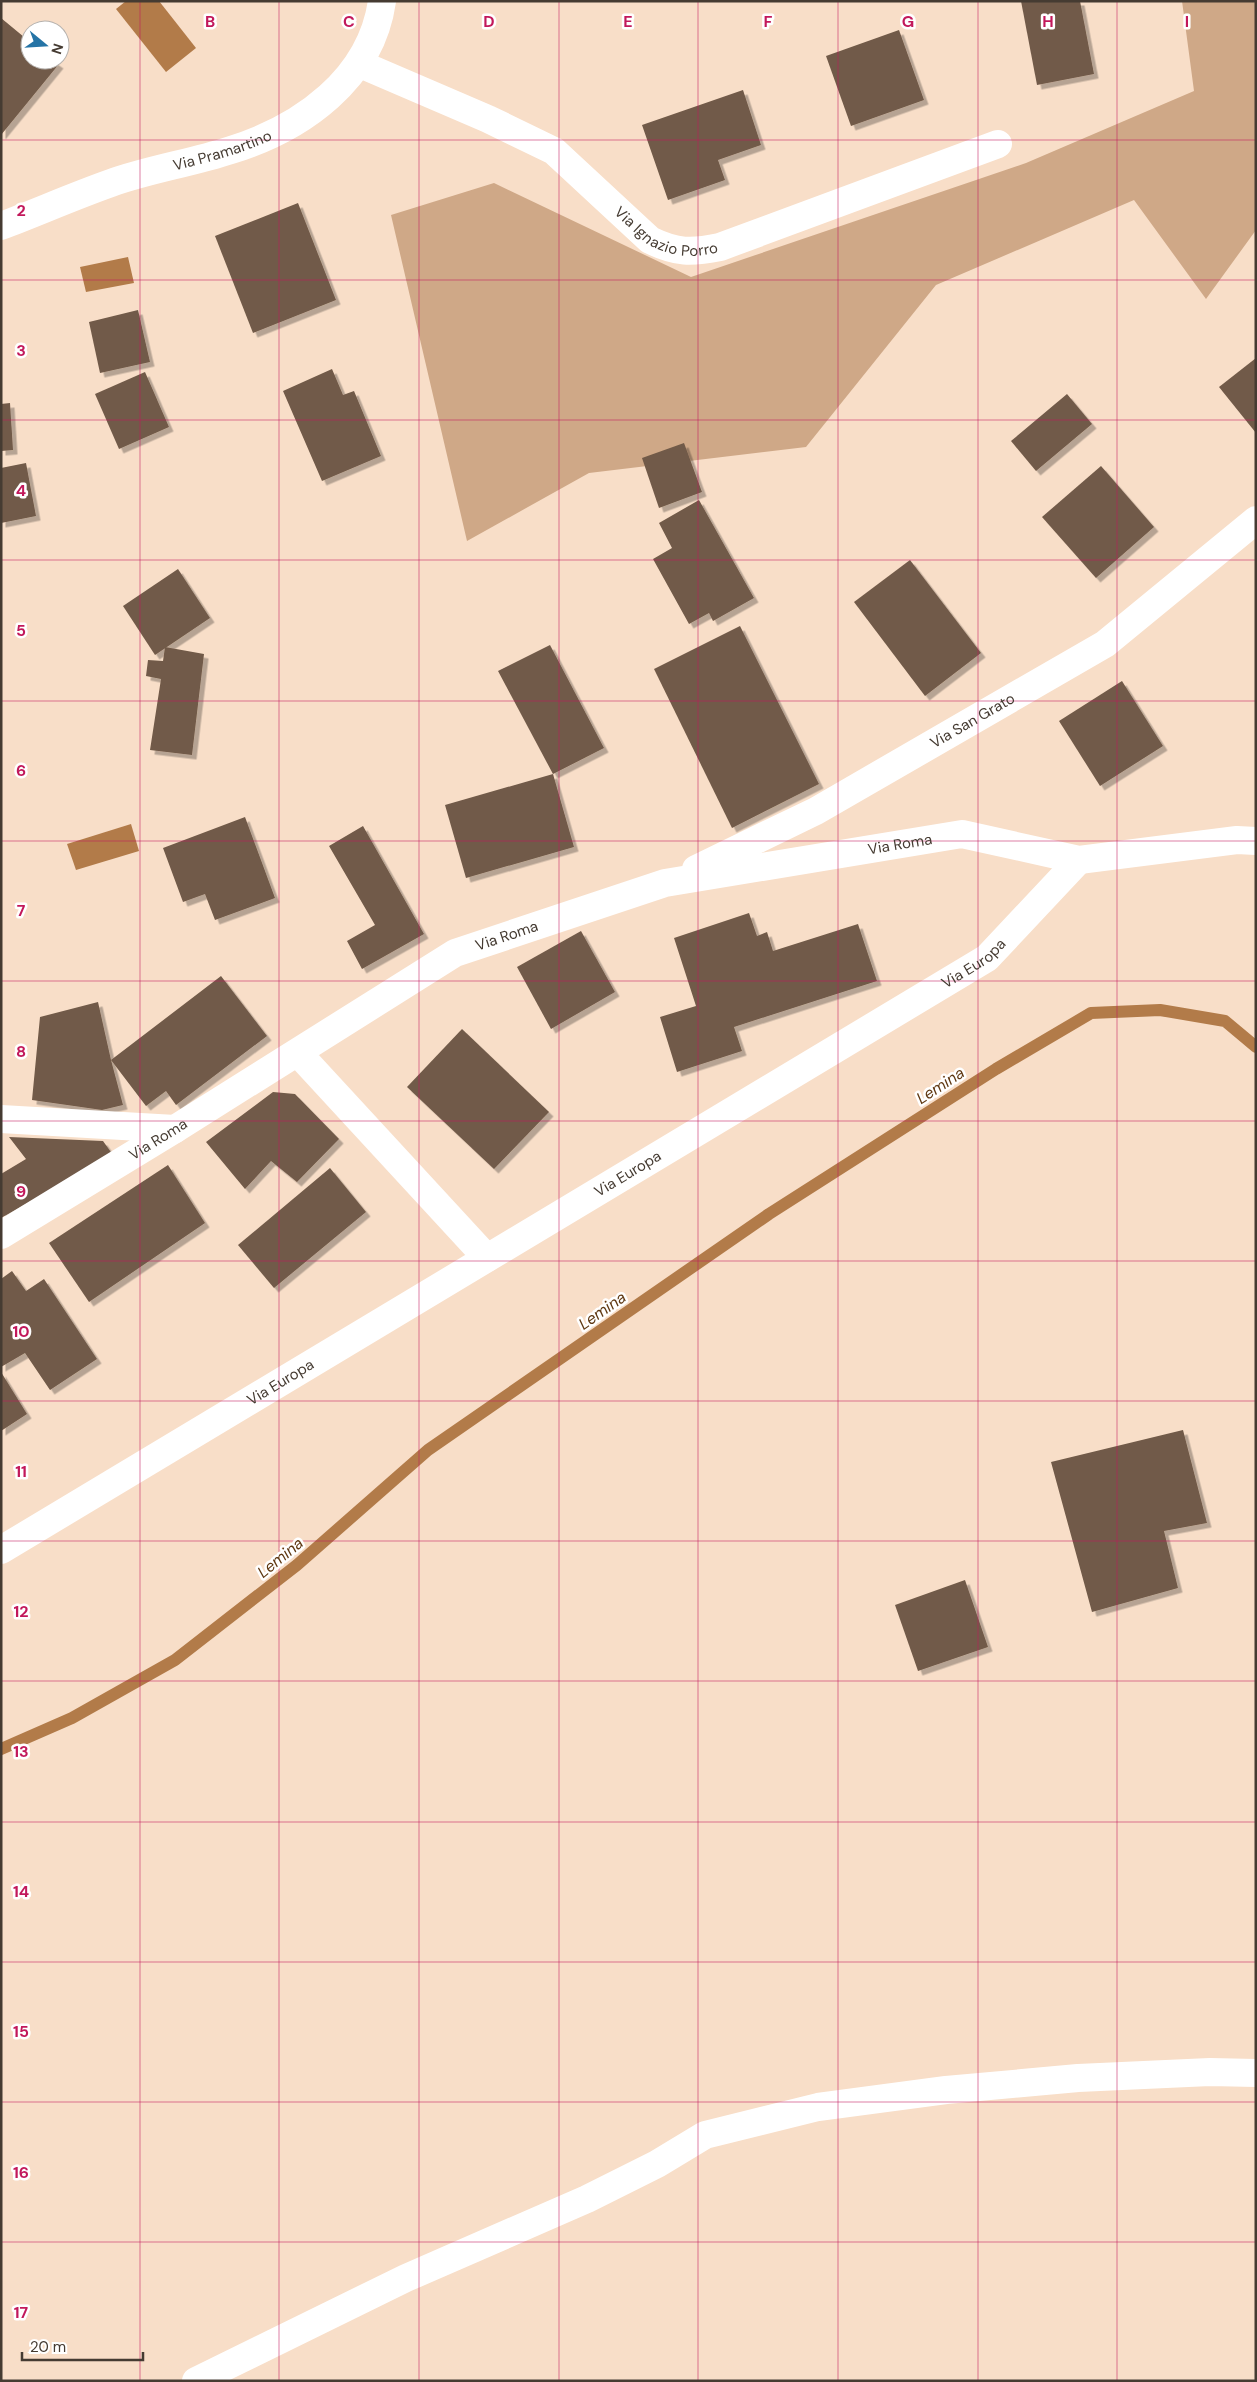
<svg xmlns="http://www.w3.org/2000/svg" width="1257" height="2382" viewBox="0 0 1257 2382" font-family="'DM Sans',sans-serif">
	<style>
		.green { fill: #cfa887 }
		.water { fill: #b27b49 }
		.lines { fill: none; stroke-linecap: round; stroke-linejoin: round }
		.stream { stroke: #b27b49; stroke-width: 12 }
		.building { fill: #715a48; filter: url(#shadow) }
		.minor { stroke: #fff; stroke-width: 28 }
		.grid { fill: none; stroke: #c2185b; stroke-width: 1; stroke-opacity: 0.55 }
		.labels { text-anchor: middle; stroke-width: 5; stroke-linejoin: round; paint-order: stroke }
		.street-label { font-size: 15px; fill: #453b32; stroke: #fff }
		.water-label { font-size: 16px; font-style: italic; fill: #5f3812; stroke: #fff }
		.grid-label { font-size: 16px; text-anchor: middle; font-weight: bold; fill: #c2185b; stroke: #fff; stroke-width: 5; stroke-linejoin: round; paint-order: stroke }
	</style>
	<defs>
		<filter id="shadow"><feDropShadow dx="4.5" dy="4.5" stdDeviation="0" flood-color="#0004"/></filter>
	</defs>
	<rect width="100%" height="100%" fill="#f8dec8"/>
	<!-- green -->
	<path class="green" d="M1182,1H1256V230L1206,299L1134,200L936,285L806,447L589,473L467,541L391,215L494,183L691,277L1026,163L1194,91Z"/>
	<!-- water -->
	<g class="water">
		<path d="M126,1H159L196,48L166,72L116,9Z"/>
		<path d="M128,257L134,283L86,292L80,267Z"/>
		<path d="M131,824L139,851L76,870L67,844Z"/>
	</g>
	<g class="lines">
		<!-- stream -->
		<path class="stream" d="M1,1749L72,1718L175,1660L297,1565L428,1450L769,1214L996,1069L1091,1013L1160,1010L1225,1021L1256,1047"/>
	</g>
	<!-- building -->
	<g class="building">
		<path d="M1021,1H1080L1094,74L1037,85Z"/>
		<path d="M1,18L30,42V60H53L59,64L1,135Z"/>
		<path d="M899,30L924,100L851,126L826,56Z"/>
		<path d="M743,90L761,145L718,160L725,180L668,200L642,125Z"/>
		<path d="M298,203L336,300L253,333L215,236Z"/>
		<path d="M138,310L150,362L100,373L89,322Z"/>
		<path d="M1256,358V433L1219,387Z"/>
		<path d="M332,369L343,395L354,391L381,456L322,481L283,391Z"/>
		<path d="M145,372L169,427L119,449L95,394Z"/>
		<path d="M1067,394L1092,424L1036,471L1011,441Z"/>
		<path d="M10,403L13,450L1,451V404Z"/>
		<path d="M684,443L702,492L659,508L642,458Z"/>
		<path d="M26,463L36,516L1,523V468Z"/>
		<path d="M1101,466L1154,527L1096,578L1042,517Z"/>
		<path d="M699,500L754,598L713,621L709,613L689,624L653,559L672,548L659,523Z"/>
		<path d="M910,560L981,653L925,696L854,602Z"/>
		<path d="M178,569L210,618L155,655L123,606Z"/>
		<path d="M740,626L819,784L732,828L654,669Z"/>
		<path d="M550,645L604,748L553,774L498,671Z"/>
		<path d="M165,647L204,654L192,755L150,750L161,679L146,676L148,660L163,661Z"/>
		<path d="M1122,681L1163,746L1100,786L1059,721Z"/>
		<path d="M553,774L574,847L466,878L445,805Z"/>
		<path d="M245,817L275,898L215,920L205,894L183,902L163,848Z"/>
		<path d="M363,826L424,934L362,969L347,941L375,925L329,846Z"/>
		<path d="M749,913L757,936L767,932L773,951L858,924L877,981L734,1027L742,1051L677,1072L660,1017L696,1006L674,938Z"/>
		<path d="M581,931L615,992L551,1029L517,967Z"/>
		<path d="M221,976L267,1036L176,1105L166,1091L146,1106L111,1060Z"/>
		<path d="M98,1002L111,1060L123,1105L102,1110L32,1100L40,1017Z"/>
		<path d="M462,1029L549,1112L494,1169L407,1087Z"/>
		<path d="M273,1092L295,1094L339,1139L297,1182L271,1161L245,1189L206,1142Z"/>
		<path d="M9,1137L103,1141L113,1155L1,1218V1174L26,1159Z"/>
		<path d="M168,1165L205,1223L89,1302L49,1243Z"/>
		<path d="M330,1168L366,1212L274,1288L238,1245Z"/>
		<path d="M12,1271L26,1291L44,1279L97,1359L50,1390L25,1353L1,1367V1279Z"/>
		<path d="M1,1372L27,1414L1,1431Z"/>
		<path d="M1183,1430L1207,1523L1164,1531L1178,1588L1092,1612L1051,1462Z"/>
		<path d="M965,1580L988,1647L918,1671L895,1605Z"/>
	</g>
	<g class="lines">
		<!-- minor -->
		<g class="minor">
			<path id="s1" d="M360,64L488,119L554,151L650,240C677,253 691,253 720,247L998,144"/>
			<path id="s2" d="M1,226C38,212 74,196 111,183C150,169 192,163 231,150C302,128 371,79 382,1"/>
			<path id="s3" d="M696,869L816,811L1105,644L1256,520"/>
			<path d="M298,1053L487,1258"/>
			<path d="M1,1119L175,1129"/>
			<path id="s4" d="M1,1235L175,1129L455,953L665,883L962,834L1079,860L1237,840L1256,841"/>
			<path id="s5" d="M1,1550L987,958L1079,860"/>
			<path d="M196,2381L406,2278L587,2199L657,2164L705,2135L818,2107L946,2090L1078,2078L1210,2072L1256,2073"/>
		</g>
	</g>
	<!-- grid -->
	<path class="grid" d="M140,1V2381M279,1V2381M419,1V2381M559,1V2381M698,1V2381M838,1V2381M978,1V2381M1117,1V2381M1,140H1256M1,280H1256M1,420H1256M1,560H1256M1,701H1256M1,841H1256M1,981H1256M1,1121H1256M1,1261H1256M1,1401H1256M1,1541H1256M1,1681H1256M1,1822H1256M1,1962H1256M1,2102H1256M1,2242H1256"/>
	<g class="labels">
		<!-- street labels -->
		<g class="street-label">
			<text dy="5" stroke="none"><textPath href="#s2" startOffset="234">Via Pramartino</textPath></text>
			<text dy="5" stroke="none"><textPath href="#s1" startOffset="356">Via Ignazio Porro</textPath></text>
			<text dy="5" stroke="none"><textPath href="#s3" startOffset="314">Via San Grato</textPath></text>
			<text dy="5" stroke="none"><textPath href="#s4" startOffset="994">Via Roma</textPath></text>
			<text dy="5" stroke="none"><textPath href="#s4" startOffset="589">Via Roma</textPath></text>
			<text dy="5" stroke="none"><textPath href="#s5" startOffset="1136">Via Europa</textPath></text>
			<text dy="5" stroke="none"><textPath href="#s4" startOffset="184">Via Roma</textPath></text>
			<text dy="5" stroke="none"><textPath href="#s5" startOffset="731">Via Europa</textPath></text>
			<text dy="5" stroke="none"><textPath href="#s5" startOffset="326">Via Europa</textPath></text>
		</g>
		<!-- water labels -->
		<g class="water-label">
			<text transform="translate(940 1085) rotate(-33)" y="6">Lemina</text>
			<text transform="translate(602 1310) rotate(-35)" y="6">Lemina</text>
			<text transform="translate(280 1557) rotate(-39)" y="6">Lemina</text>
		</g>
	</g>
	<g class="grid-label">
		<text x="210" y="27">B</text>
		<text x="349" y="27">C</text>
		<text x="489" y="27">D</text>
		<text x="628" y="27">E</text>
		<text x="768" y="27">F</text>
		<text x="908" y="27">G</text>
		<text x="1048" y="27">H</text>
		<text x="1187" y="27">I</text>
		<text x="21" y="216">2</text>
		<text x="21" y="356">3</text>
		<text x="21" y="496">4</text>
		<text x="21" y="636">5</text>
		<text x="21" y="776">6</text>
		<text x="21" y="916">7</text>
		<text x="21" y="1057">8</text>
		<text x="21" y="1197">9</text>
		<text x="21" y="1337">10</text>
		<text x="21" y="1477">11</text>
		<text x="21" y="1617">12</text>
		<text x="21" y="1757">13</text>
		<text x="21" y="1897">14</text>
		<text x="21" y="2037">15</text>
		<text x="21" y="2178">16</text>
		<text x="21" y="2318">17</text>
	</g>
	<!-- border -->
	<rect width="1257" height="2382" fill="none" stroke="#453b32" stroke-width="5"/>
	<!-- north arrow -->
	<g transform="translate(45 45) rotate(108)"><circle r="24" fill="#ffffff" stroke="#b5b1ad"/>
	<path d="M0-4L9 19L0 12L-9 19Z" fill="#2574a6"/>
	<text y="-8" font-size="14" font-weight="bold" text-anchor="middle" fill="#453b32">N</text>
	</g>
	<!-- scale -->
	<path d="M22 2352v8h121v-8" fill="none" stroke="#453b32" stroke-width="2.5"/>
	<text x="30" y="2352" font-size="15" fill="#453b32" stroke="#ffffff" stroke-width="4" paint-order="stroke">20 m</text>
</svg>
